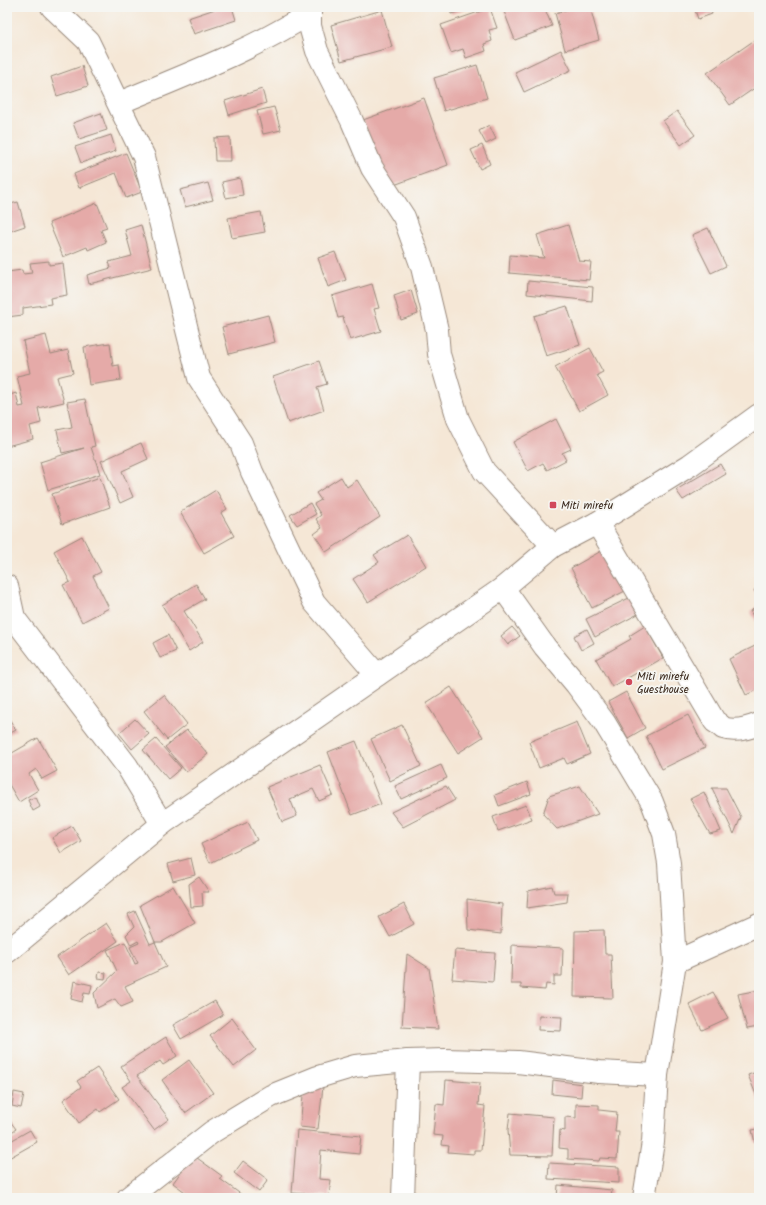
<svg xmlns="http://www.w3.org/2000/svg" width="766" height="1205" viewBox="0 0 766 1205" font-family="Kalam,sans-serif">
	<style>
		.building { fill: #e5aaa8 }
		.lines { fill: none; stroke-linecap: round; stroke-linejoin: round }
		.minor-casing { stroke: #98887a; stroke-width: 24 }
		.minor { stroke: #fff; stroke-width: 22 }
		.poi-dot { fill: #d1495b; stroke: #f6f6f2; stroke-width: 1.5 }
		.labels { text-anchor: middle; stroke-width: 3.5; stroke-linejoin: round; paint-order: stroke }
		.poi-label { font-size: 11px; fill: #3b2a1e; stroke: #f6f6f2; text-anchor: start }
	</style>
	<rect width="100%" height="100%" fill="#f6f6f2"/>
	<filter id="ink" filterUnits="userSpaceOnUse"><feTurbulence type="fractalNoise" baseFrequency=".025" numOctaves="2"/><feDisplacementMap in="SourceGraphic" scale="8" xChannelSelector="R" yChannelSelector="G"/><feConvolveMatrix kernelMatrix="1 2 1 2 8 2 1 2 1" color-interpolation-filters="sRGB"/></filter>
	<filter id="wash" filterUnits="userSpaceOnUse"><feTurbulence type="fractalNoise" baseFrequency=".012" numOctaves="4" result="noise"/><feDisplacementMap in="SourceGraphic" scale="16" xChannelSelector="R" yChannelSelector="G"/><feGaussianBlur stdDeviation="0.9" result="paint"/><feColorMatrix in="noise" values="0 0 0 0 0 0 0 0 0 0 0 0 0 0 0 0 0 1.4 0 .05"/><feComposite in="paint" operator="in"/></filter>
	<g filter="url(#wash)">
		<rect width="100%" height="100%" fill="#f5e7d6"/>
		<g id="blocks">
			<!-- building -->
			<g class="building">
				<path d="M221,7H232L236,20L194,34L188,18Z"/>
				<path d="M450,7H474L451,14Z"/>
				<path d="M507,7H544L552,26L515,40L503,9Z"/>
				<path d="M577,7H590L599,40L565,50L555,13Z"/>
				<path d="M694,7H710L712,14L698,19Z"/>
				<path d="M490,8L497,28L489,30L492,41L484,44L486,51L466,58L463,49L451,53L441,25Z"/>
				<path d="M382,10L392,47L341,61L331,25Z"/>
				<path d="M759,37V85L730,105L707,73Z"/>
				<path d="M561,50L571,70L524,92L515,72Z"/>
				<path d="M477,65L487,98L444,111L434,78Z"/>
				<path d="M82,66L88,86L57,96L51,77Z"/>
				<path d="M262,89L266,103L229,115L225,101Z"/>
				<path d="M424,98L448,165L386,188L363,120Z"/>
				<path d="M274,107L281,130L263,134L257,111Z"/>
				<path d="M677,111L695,135L681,145L663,121Z"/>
				<path d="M101,113L107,130L79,139L73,123Z"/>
				<path d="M489,125L496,139L486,144L479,131Z"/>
				<path d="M111,135L116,151L81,163L75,147Z"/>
				<path d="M230,137L231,161H215L214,138Z"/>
				<path d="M482,145L490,164L480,169L471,150Z"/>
				<path d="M126,153L142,192L126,198L116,173L79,188L74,174Z"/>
				<path d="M240,178L243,195L226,198L222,182Z"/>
				<path d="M208,183L213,200L185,207L180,190Z"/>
				<path d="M18,202L25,226L7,232V205Z"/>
				<path d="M97,203L107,228L101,230L106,242L88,250L87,247L63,257L49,223Z"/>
				<path d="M261,212L265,232L232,238L228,218Z"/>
				<path d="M141,225L152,268L89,284L87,275L111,268L109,262L132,256L125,230Z"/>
				<path d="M568,225L579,261L591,262L589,280L509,273L510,255L544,258L537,235Z"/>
				<path d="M708,228L726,266L711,273L692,235Z"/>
				<path d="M335,252L346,280L328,287L318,258Z"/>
				<path d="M49,261V265L63,263L67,295L50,298L51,304L23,308V315L7,317V272L22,270L23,274L32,273L30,263Z"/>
				<path d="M528,281L593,287L592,301L527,294Z"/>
				<path d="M372,284L379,308L374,309L381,331L350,340L343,317L338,318L332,296Z"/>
				<path d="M411,290L418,314L401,320L394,296Z"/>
				<path d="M567,306L580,345L546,356L534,316Z"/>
				<path d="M268,315L275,342L229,354L222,327Z"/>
				<path d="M46,335L51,354L68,350L73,373L57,377L64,402L38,408L41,423L30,426L33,439L7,446V396L16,393L19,407L24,406L17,376L30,373L23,341Z"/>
				<path d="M110,343L113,366L119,365L121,380L89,385L84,347Z"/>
				<path d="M590,348L603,372L597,375L608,395L579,411L555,367Z"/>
				<path d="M319,361L327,384L317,387L324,410L288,423L273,377Z"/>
				<path d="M85,399L95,446L91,447L100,474L48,490L40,462L84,448L62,453L57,430L72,427L67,402Z"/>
				<path d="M556,419L571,449L562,453L566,460L547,470L543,463L528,471L513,442Z"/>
				<path d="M141,443L148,459L122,471L133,497L120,503L101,461Z"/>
				<path d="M720,464L726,474L683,500L676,490Z"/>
				<path d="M100,477L110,507L62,524L52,494Z"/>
				<path d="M341,477L347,487L357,480L380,517L326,552L314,534L322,528L316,519L321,515L314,504L321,500L316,493Z"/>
				<path d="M216,490L227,509L221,513L234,536L204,553L180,512Z"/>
				<path d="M310,503L316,514L297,525L290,515Z"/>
				<path d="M407,535L426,566L368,602L353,579L379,562L374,555Z"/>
				<path d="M82,536L101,572L93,576L109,608L82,622L63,585L70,582L54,551Z"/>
				<path d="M603,550L625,591L592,608L571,568Z"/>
				<path d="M196,584L205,599L184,611L203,642L189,651L162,605Z"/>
				<path d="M759,588V599L754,590Z"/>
				<path d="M629,598L638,614L595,637L586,619Z"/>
				<path d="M759,606V626L750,611Z"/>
				<path d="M645,626L663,658L612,687L596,659L631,639L629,636Z"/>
				<path d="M512,627L520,636L508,645L501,636Z"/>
				<path d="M587,629L594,643L581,650L574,636Z"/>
				<path d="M168,635L176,651L160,658L153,643Z"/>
				<path d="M759,644V689L746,695L729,659Z"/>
				<path d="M451,687L483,737L458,753L426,703Z"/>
				<path d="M626,692L645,728L628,738L608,702Z"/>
				<path d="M164,695L187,724L167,740L144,711Z"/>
				<path d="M688,715L705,748L662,769L646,736Z"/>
				<path d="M8,717L16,730L7,735V718Z"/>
				<path d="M135,719L149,734L132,749L119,733Z"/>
				<path d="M577,722L590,754L567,764L564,758L539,768L529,742Z"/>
				<path d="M402,725L421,766L390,781L371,739Z"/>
				<path d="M187,730L208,754L186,772L165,747Z"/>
				<path d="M38,738L57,771L42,779L36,769L29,774L38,790L19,802L7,781V756Z"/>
				<path d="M156,739L181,768L168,779L143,750Z"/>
				<path d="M356,741L381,804L352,815L328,752Z"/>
				<path d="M320,765L333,795L319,801L313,789L290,799L297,816L282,822L267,787Z"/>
				<path d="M441,765L447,778L401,799L395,786Z"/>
				<path d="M527,782L531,794L499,806L495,795Z"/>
				<path d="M446,786L455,800L403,827L391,812Z"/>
				<path d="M580,786L598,814L557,829L543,814L549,796Z"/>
				<path d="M712,788H726L741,817L734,834Z"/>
				<path d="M704,792L721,831L710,834L690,799Z"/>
				<path d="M36,797L40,807L33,811L28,800Z"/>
				<path d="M526,805L532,819L498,831L493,817Z"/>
				<path d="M248,822L257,840L210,863L201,844Z"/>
				<path d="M72,826L81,841L61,853L52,838Z"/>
				<path d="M191,858L195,875L173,881L168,864Z"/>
				<path d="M199,877L209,892H202L203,906L191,907L189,884Z"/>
				<path d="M173,886L195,923L162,942H155L140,905Z"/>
				<path d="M552,886L554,893H568L567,902L527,908L528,891Z"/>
				<path d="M467,899L502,904L501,934L468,930Z"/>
				<path d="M404,904L414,924L390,937L379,917Z"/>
				<path d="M135,911L150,944L155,942L166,967L125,986L133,1002L121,1007L115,999L97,1008L94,993L117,971L107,950L125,942L135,964L138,963L130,947L139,943L138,941L131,945L126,935L134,927L128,914Z"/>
				<path d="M106,923L118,941L69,975L57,957Z"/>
				<path d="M604,930L605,954H611L613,998L574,997L575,931Z"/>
				<path d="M512,945L563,948L562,976H554V985L546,984L545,990L521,988V984H511Z"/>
				<path d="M455,950L495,953L493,982L452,979Z"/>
				<path d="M407,954L429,968L438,1029L402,1027Z"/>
				<path d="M99,972L106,973L105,979L98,978Z"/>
				<path d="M74,981L92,985L90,994L84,993L82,1002L71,999Z"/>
				<path d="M759,990V1027L747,1029L738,994Z"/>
				<path d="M713,992L728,1018L702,1030L689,1004Z"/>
				<path d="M215,1001L223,1015L181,1039L173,1025Z"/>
				<path d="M539,1016L562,1017L561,1031L538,1030Z"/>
				<path d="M232,1018L256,1050L234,1067L210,1036Z"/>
				<path d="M166,1037L177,1056L163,1065L160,1061L137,1076L169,1119L154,1130L122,1087L131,1081L121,1066Z"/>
				<path d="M189,1060L213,1093L185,1113L162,1080Z"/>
				<path d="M97,1068L119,1099L100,1112L98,1109L79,1123L63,1100L81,1087L77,1081Z"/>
				<path d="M759,1071V1102L748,1075Z"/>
				<path d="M446,1080L480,1083L478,1105L485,1106L481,1150H474V1154L448,1152L449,1146L442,1145L443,1136L433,1135L436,1104L444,1105Z"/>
				<path d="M553,1080L582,1084L581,1097L552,1094Z"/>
				<path d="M304,1085L323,1087L318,1129L300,1127Z"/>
				<path d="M14,1092L24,1094L21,1108L12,1106Z"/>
				<path d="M576,1104L599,1105V1110L617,1112L615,1132H619L617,1159L600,1158L599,1161L568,1159V1149L559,1148L560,1130L565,1131V1117L576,1118Z"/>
				<path d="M510,1113L554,1117L552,1156L510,1155L508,1130Z"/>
				<path d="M7,1117L16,1129L7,1135Z"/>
				<path d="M759,1129V1142L755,1143L752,1130Z"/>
				<path d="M30,1130L37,1142L7,1159V1143Z"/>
				<path d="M297,1130L361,1136L359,1154L321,1150L319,1179L331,1180L329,1196L292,1193Z"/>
				<path d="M193,1155L222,1176L220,1179L246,1198H193L173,1183Z"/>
				<path d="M243,1161L268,1180L259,1192L234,1173Z"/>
				<path d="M549,1163L619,1167V1183L548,1179Z"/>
				<path d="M558,1185L612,1190L611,1198H557Z"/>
				<path d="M7,1187L11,1198H7Z"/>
			</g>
		</g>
	</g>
	<g filter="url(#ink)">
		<use href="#blocks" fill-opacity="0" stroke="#98887a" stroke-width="1"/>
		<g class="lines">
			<!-- minor casing -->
			<g class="minor-casing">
				<g id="minor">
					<path d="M52,7L88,41L144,157L199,378L241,443L252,472L314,602L377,675"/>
					<path d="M310,7V26L317,51L352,121L372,168L404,217L422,267L437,330L439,354L458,419L484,471L553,546"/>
					<path d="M119,103C183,76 251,51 310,13"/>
					<path d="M597,523L715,722C718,723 721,726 723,728C734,732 749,728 759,724"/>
					<path d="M7,586L14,618"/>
					<path d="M503,588L545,647L576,684L604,722L652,802L664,834L669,863L675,962L657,1075L653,1142L644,1198"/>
					<path d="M7,616L14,618L127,766L162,824"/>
					<path d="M7,952L162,824L503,588L553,546L597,523L690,465L759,415"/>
					<path d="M675,962L759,924"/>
					<path d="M128,1198L212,1132L271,1096L318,1077L355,1066L408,1061L445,1060L518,1062L599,1072L657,1075"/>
					<path d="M403,1198L408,1061"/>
				</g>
			</g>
			<!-- minor -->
			<use href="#minor" class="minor"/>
		</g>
	</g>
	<!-- markers -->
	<g class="poi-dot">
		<rect x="549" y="501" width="8" height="8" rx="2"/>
		<circle cx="629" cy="682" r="4"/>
	</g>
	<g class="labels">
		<!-- poi labels -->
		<g class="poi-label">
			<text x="561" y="509">Miti mirefu</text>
			<text x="637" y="680">Miti mirefu<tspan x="637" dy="13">Guesthouse</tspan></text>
		</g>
	</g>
	<!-- margin -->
	<rect width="766" height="1205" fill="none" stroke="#f6f6f2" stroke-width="24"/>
</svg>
